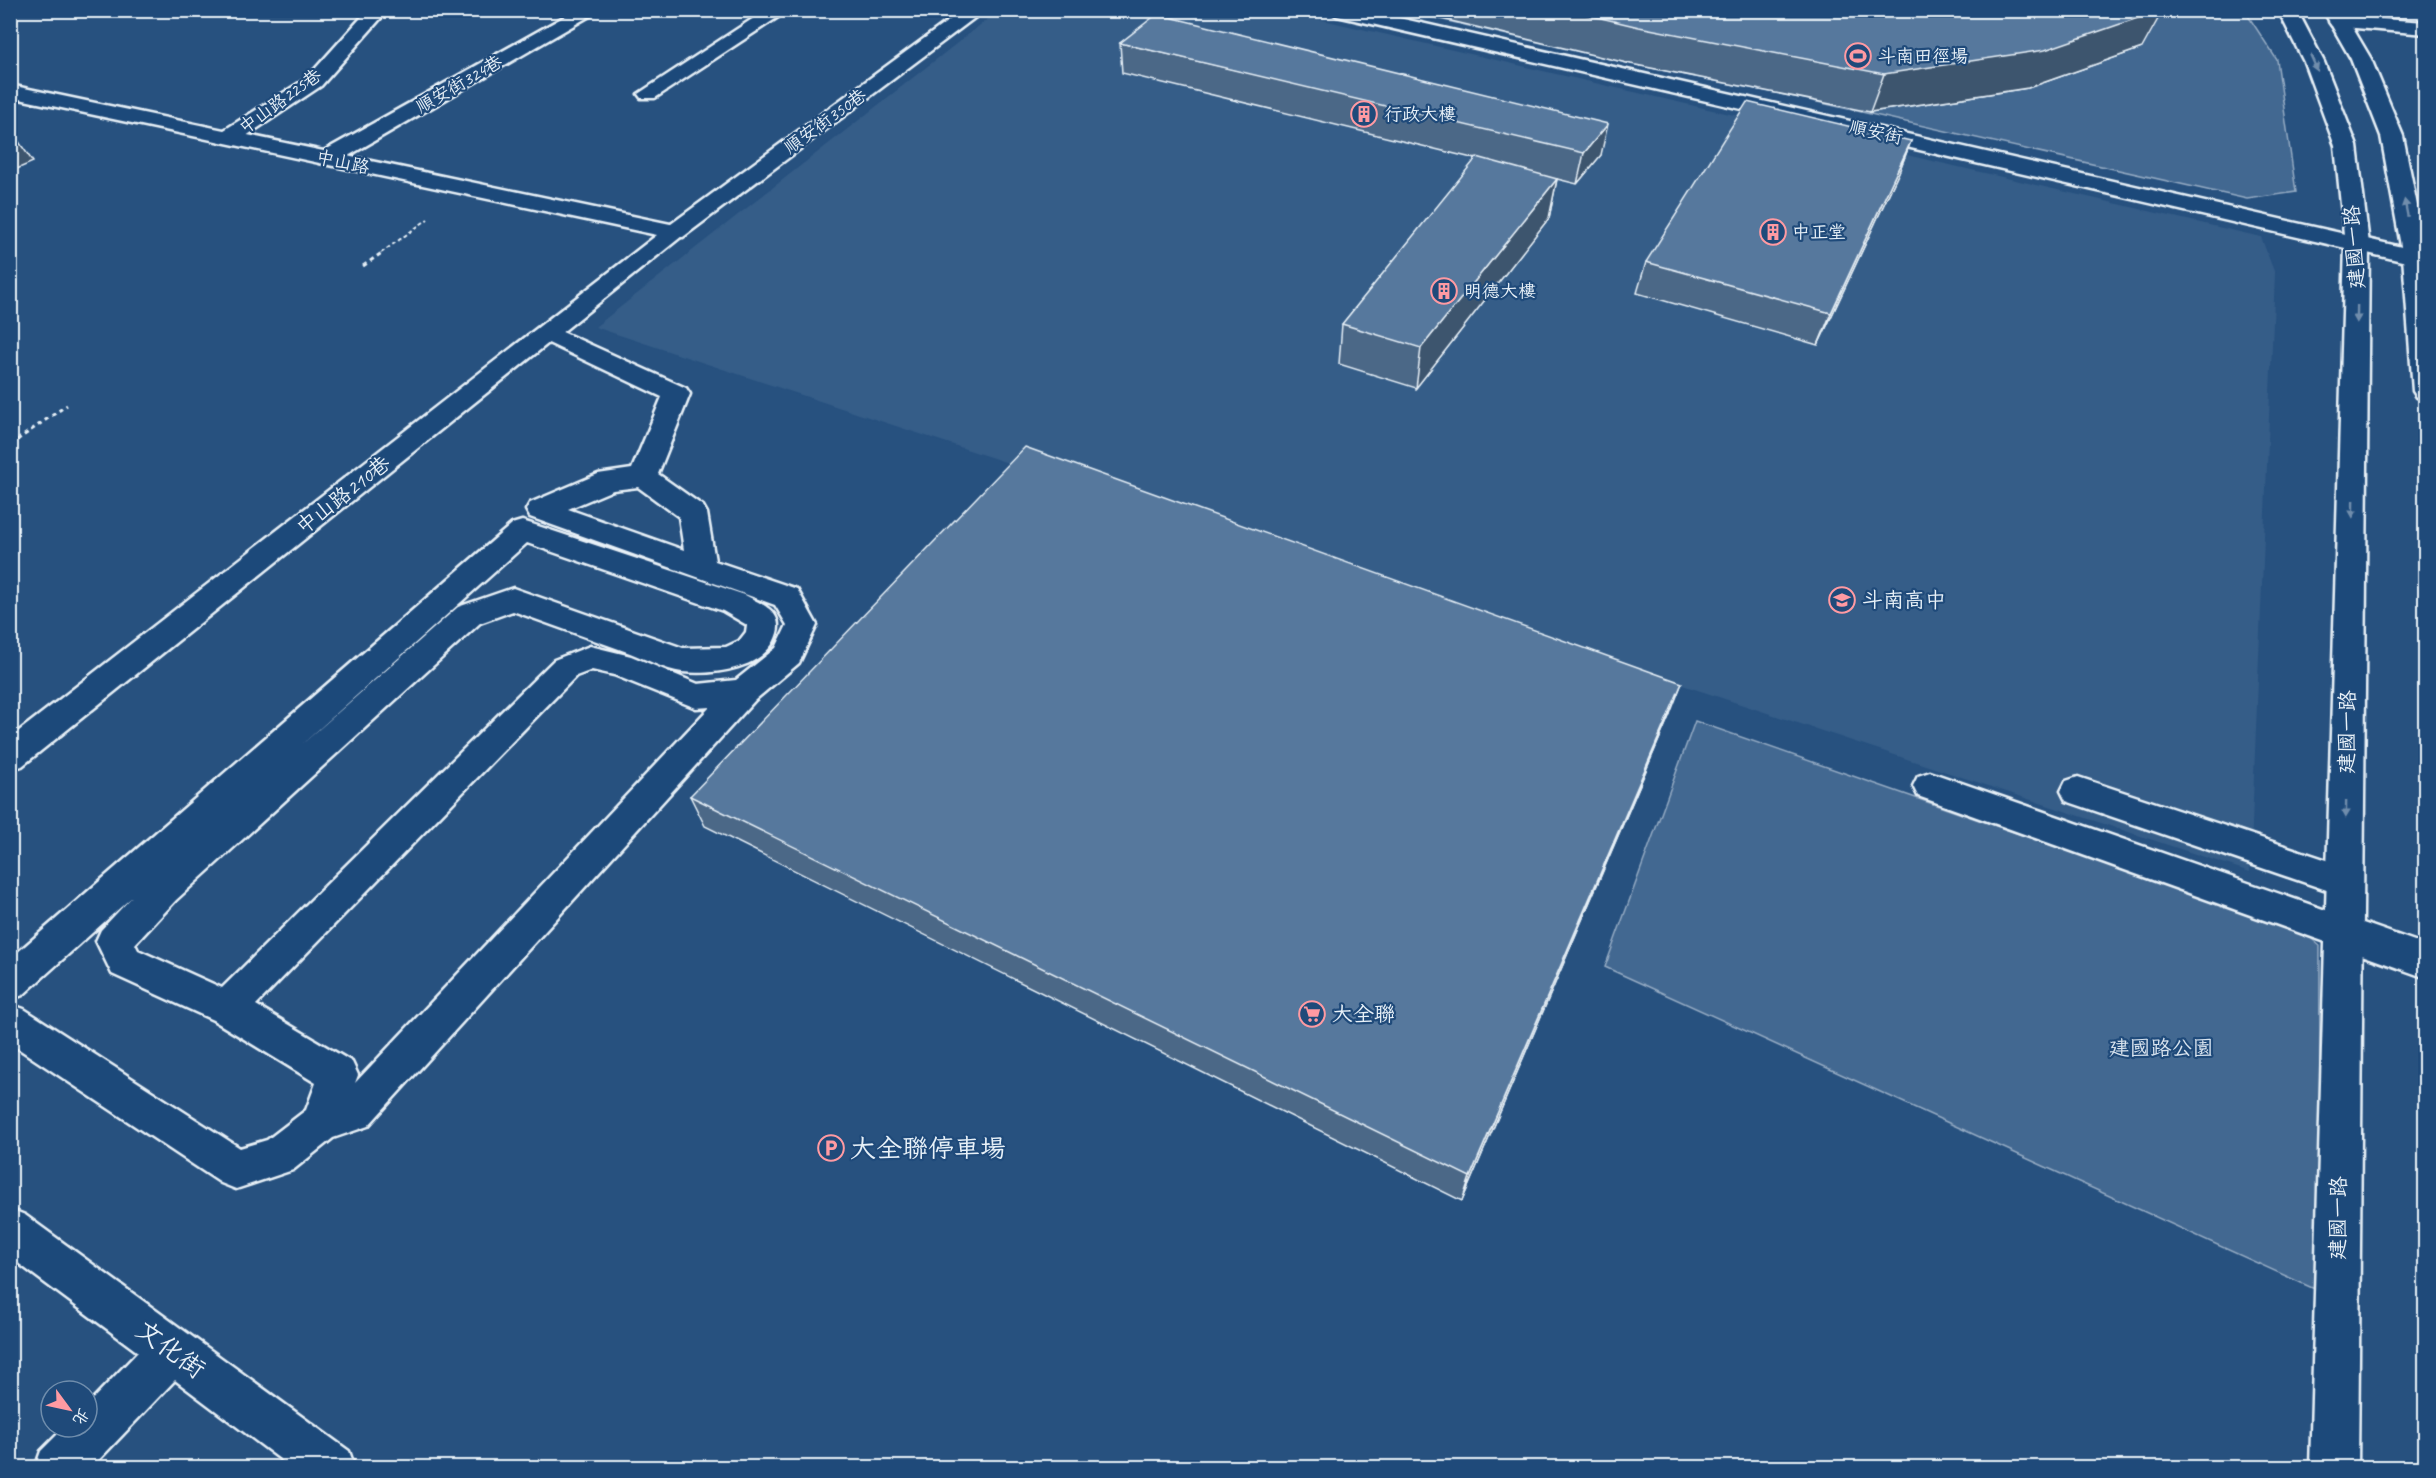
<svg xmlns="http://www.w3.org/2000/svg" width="2436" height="1478" viewBox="0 0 2436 1478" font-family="Caveat,'LXGW WenKai TC',sans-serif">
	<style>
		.built { fill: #355d88 }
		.green { fill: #436891; stroke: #96acc4; stroke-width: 1.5 }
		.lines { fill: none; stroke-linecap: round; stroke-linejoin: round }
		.lane-casing { stroke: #e8f1f8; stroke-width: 5 }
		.street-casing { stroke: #e8f1f8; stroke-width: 5 }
		.secondary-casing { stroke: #e8f1f8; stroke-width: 5 }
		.path-far1 { stroke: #e8f1f8; stroke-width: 2; stroke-dasharray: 4 3; stroke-linecap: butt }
		.path { stroke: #e8f1f8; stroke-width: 3; stroke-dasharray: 4.5 4; stroke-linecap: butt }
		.lane { fill: #1f4a7a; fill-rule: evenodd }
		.street { fill: #1f4a7a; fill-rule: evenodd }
		.secondary { fill: #1f4a7a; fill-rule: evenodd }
		.wall { fill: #4b6787; stroke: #e8f1f8; stroke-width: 1.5 }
		.shaded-wall { fill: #3d546e; stroke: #e8f1f8; stroke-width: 1.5 }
		.building { fill: #57789d; stroke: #e8f1f8; stroke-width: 1.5 }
		.oneway { fill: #6f8dac }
		.labels { text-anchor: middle; stroke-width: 4.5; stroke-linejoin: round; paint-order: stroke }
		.far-poi-label { font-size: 18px; fill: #e8f1f8; stroke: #1f4a7a; text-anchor: start }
		.far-street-label { font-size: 18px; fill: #e8f1f8; stroke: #1f4a7a }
		.street-label { font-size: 21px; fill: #e8f1f8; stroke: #1f4a7a }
		.poi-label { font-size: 21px; fill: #e8f1f8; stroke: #1f4a7a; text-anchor: start }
		.park-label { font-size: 21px; fill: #d8e3ee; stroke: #1f4a7a }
		.near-poi-label { font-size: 26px; fill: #e8f1f8; stroke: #1f4a7a; text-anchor: start }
		.near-street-label { font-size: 26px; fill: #e8f1f8; stroke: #1f4a7a }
	</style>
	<rect width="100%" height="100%" fill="#27517f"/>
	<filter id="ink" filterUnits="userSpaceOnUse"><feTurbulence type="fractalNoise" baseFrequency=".0167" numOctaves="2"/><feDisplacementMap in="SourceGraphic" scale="12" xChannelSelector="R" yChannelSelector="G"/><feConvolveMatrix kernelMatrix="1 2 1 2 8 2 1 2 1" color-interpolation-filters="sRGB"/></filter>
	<g filter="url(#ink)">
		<!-- built -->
		<path class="built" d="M998,11H1284L2261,237L2275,274L2250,872L595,327Z"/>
		<!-- green -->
		<g class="green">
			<path d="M1405,11H2245L2277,60L2296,192L2247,199L1804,99L1631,64Z"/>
			<path d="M1695,721L2306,934L2320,946L2319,1291L1605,967Z"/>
		</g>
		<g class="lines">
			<!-- lane casing -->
			<g class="lane-casing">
				<g id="lane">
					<path d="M368,10H388L321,86L237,142H221L218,137L221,132L307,78Z"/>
					<path d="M576,10H600L336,163H320L317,158L320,153Z"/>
					<path d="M766,10H789L655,98H641L638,94Z"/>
					<path d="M963,10H985L683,237H667L663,232L667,227Z"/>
					<path d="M2339,16L2426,22V34L2332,26L2329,22L2332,18Z"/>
					<path d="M549,326L686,388L690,394L658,474L703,506L707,513L715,561L797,589L817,625L799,663L755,700L368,1126L333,1138L293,1170L236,1189L221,1183L10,1043V1004L24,1009L240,1148L267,1140L306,1110L316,1083L213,1020L112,974L96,941L101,930L132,897L23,995L10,1000V959L512,524L522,521L532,524L745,595C761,604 783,611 777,633C767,669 714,675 682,672C665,670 646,659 630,653C591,639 552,625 513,611L480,623L176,900L135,944L138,950L222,988L554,660L590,646L631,656L698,684L736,680L776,648L787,625L775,605L530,517L526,510L530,503L598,474L632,469L662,397L540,339L536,334L540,329ZM638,487L679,517L684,550L568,509L613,490ZM527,543L723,611L747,625L746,632L739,641L726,647L683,648L513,588L458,607L300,746ZM592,670L614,675L696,708L710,707L355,1083L358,1075L352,1062L256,1005L576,676Z"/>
					<path d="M1930,772L2426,945V978L1918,796L1913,786L1918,776Z"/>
					<path d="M2078,777L2357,870L2362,881L2357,892L2344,896L2066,801L2061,791L2066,781Z"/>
				</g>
			</g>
			<!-- street casing -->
			<g class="street-casing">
				<g id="street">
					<path d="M1328,10H1364L2415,250L2423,252L2426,259L2415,264L1337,16Z"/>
					<path d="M10,85L675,225L683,227L687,232L22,766L10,770V738L657,235L10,97Z"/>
					<path d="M10,1209L25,1215L349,1451L355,1468H292L175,1380L91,1468H35L41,1451L65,1427H87V1405L138,1352L10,1257Z"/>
				</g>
			</g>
			<!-- secondary casing -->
			<g class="secondary-casing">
				<g id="secondary">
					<path d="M2278,10H2297L2324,62L2357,146L2369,244L2358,1468H2310L2345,244L2335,146L2304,62Z"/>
					<path d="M2323,10H2342L2371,59L2403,136L2426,250V399L2417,397L2413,391L2403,257L2381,136L2351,59Z"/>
				</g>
			</g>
			<!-- path-far1 -->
			<path class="path-far1" d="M381,253L428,219"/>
			<!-- path -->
			<g class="path">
				<path d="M363,266L383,252"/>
				<path d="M10,445L67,405"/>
			</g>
			<!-- lane -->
			<use href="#lane" class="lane"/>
			<!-- street -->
			<use href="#street" class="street"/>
			<!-- secondary -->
			<use href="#secondary" class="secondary"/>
		</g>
		<!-- wall -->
		<g class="wall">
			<path d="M1405,10H1817L1839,15L2142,48L2028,88L1870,112L1631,64Z"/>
			<path d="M1120,43L1601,155L1577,184L1557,179L1549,218L1416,388L1339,364L1342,324L1476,159L1122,73Z"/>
			<path d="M1911,141L1899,172L1818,345L1637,293L1646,262Z"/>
			<path d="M1670,714L1462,1201L705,826L690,796Z"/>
		</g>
		<!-- shaded-wall -->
		<g class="shaded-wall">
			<path d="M2163,10L2142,48L2028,88L1870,112L1884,74Z"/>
			<path d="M1608,124L1601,155L1577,184L1584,153Z"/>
			<path d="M10,129L33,162L10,172Z"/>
			<path d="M1911,141L1899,172L1818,345L1831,313Z"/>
			<path d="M1557,179L1549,218L1416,388L1421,348Z"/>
			<path d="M1682,683L1670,714L1462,1201L1470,1177Z"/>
		</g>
		<!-- building -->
		<g class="building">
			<path d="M1567,10H1817L1839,15L2009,11L2013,10H2161L2045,50L1884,74L1639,27Z"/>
			<path d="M1157,14L1608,124L1584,153L1120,43Z"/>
			<path d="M1747,102L1911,141L1831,313L1646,262Z"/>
			<path d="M1477,157L1557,179L1421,348L1342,324Z"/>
			<path d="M1025,447L1682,683L1470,1177L690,796Z"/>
		</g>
		<!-- one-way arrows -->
		<defs><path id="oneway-solid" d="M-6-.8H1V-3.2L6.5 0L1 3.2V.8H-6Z" transform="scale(1.5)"/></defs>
		<g class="oneway">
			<use href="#oneway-solid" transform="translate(2314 63) rotate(66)"/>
			<use href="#oneway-solid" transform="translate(2406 208) rotate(-101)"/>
			<use href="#oneway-solid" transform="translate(2357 314) rotate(91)"/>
			<use href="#oneway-solid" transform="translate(2353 509) rotate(91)"/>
			<use href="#oneway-solid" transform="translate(2346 809) rotate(91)"/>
		</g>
	</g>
	<!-- icons -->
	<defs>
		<g id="stadium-ring" transform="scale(1.35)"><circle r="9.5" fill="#1f4a7a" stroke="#ff9aa2" stroke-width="1.5"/><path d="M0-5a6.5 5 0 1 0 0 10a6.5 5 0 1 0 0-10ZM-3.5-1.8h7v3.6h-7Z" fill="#ff9aa2"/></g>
		<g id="building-ring" transform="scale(1.35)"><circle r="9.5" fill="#1f4a7a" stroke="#ff9aa2" stroke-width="1.5"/><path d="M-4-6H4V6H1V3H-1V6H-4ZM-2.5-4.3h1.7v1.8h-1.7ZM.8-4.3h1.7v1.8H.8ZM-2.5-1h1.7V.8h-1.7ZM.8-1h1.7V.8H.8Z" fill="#ff9aa2"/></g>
		<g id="school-ring" transform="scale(1.35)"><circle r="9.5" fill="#1f4a7a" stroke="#ff9aa2" stroke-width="1.5"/><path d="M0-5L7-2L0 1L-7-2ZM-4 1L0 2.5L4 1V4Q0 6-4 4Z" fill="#ff9aa2"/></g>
		<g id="supermarket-ring" transform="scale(1.35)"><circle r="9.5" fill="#1f4a7a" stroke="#ff9aa2" stroke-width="1.5"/><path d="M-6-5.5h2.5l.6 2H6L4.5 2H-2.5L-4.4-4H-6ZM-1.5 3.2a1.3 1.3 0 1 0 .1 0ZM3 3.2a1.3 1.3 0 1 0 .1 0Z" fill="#ff9aa2"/></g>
		<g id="parking-ring" transform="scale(1.35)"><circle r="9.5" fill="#1f4a7a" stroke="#ff9aa2" stroke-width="1.5"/><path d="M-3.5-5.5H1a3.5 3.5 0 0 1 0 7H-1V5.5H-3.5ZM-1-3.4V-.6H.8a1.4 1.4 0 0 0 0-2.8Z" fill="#ff9aa2"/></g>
	</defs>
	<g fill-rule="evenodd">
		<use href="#stadium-ring" x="1858" y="56"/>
		<use href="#building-ring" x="1364" y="114"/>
		<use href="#building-ring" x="1773" y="232"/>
		<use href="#building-ring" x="1444" y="291"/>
		<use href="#school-ring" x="1842" y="600"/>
		<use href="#supermarket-ring" x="1312" y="1014"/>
		<use href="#parking-ring" x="831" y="1148"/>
	</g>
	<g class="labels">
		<!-- far-poi labels -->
		<g class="far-poi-label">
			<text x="1878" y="62">斗南田徑場</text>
			<text x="1384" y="120">行政大樓</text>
			<text x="1792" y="238">中正堂</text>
			<text x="1464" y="297">明德大樓</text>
		</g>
		<!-- far-street labels -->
		<g class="far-street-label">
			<text transform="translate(459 84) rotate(-30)" y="6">順安街324巷</text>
			<text transform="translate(280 101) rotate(-36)" y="6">中山路225巷</text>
			<text transform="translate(825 121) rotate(-36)" y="6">順安街350巷</text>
			<text transform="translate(1876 132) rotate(13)" y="6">順安街</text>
			<text transform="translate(343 162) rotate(12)" y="6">中山路</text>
		</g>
		<!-- street labels -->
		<g class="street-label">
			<text transform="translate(2354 247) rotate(-94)" y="7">建國一路</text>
			<text transform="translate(343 495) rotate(-38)" y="7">中山路210巷</text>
			<text transform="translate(2347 732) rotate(-89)" y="7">建國一路</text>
			<text transform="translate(2338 1218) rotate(-89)" y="7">建國一路</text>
		</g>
		<!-- poi labels -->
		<g class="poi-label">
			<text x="1862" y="607">斗南高中</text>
			<text x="1332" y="1021">大全聯</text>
		</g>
		<!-- park labels -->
		<g class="park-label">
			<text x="2161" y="1055">建國路公園</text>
		</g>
		<!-- near-poi labels -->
		<g class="near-poi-label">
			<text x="850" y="1157">大全聯停車場</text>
		</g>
		<!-- near-street labels -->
		<g class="near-street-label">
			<text transform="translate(171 1349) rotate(36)" y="9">文化街</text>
		</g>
	</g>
	<!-- margin -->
	<rect width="2436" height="1478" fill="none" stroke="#1f4a7a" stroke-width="36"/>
	<rect x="18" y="18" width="2400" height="1442" fill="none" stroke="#e8f1f8" stroke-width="2" filter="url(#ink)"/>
	<!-- north arrow -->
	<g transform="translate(69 1409) rotate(123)"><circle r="28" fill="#1f4a7a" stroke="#6f8dac" stroke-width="1.5"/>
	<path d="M0-4.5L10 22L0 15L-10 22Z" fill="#ff9aa2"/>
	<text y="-9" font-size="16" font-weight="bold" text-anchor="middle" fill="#e8f1f8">北</text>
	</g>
</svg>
